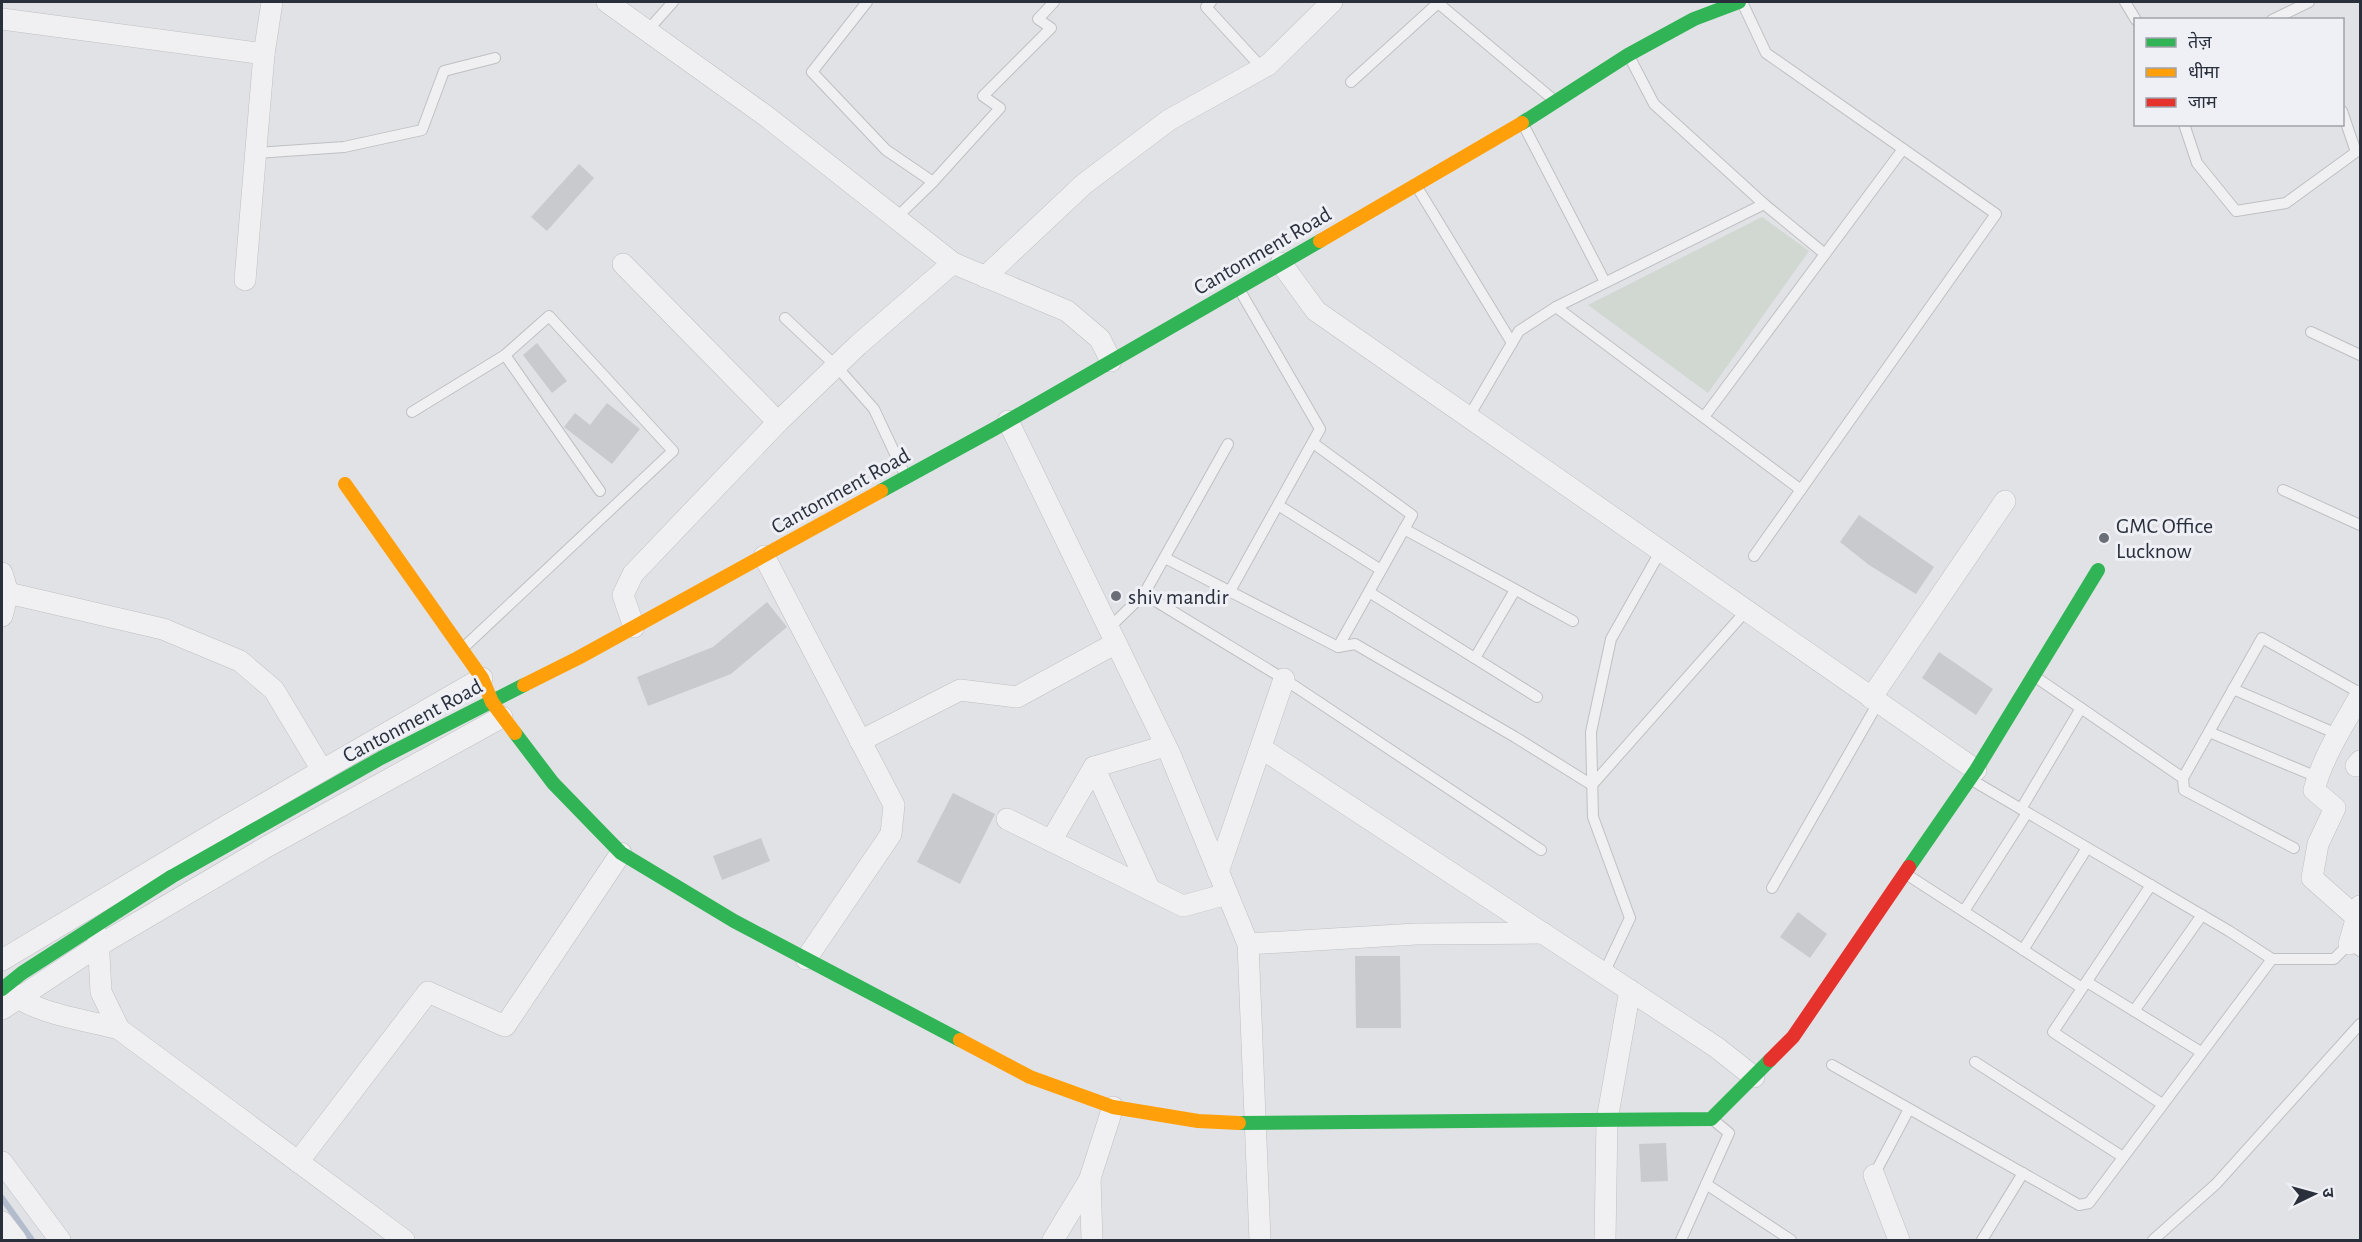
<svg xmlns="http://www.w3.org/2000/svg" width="2362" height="1242" viewBox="0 0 2362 1242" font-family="'Alegreya Sans','Noto Sans Devanagari',sans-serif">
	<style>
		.green { fill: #d0d8d1 }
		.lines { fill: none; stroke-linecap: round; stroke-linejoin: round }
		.stream { stroke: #b2bccd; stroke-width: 6 }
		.building { fill: #c9cacd }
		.lane-casing { stroke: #bfc0c3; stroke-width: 12 }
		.street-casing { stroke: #bfc0c3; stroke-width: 22 }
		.lane { stroke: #f0f0f2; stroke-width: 10 }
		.street { stroke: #f0f0f2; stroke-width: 21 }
		.fast { stroke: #30b455; stroke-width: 14 }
		.slow { stroke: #ff9f0a; stroke-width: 14 }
		.jam { stroke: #e5322d; stroke-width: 14 }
		.fast-bridge { stroke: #30b455; stroke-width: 14 }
		.poi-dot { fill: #6a6e77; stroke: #eef0f5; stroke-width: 2 }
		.labels { text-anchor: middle; stroke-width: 6; stroke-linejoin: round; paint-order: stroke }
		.street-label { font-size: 22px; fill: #2a2f3c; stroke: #eef0f5 }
		.poi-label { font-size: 22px; fill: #2a2f3c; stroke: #eef0f5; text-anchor: start }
	</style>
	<rect width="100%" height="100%" fill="#e1e2e5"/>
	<!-- green -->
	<path class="green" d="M1762,217L1809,251L1708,393L1588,305Z"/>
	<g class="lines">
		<!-- stream -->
		<path class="stream" d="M2,1198L32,1240"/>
	</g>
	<!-- building -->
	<g class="building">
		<path d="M579,164L594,178L547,231L531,217Z"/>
		<path d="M537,343L567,381L552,393L523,355Z"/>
		<path d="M607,403L640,429L612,464L564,427L575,413L590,425Z"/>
		<path d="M1859,515L1934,567L1916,594L1869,565L1840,542Z"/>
		<path d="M767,602L787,627L731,674L648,706L637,677L713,647Z"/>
		<path d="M1939,652L1993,689L1976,715L1922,678Z"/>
		<path d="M953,793L995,814L960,884L917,862Z"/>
		<path d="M761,838L770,861L722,880L713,856Z"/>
		<path d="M1798,912L1827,934L1810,958L1780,937Z"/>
		<path d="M1355,956H1400L1401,1028H1356Z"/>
		<path d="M1666,1143L1668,1181L1641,1182L1639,1144Z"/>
	</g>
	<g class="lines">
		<!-- lane casing -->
		<g class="lane-casing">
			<g id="lane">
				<path d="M867,2L812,72L886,150L933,182"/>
				<path d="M1211,2L1206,7L1262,68"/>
				<path d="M1742,2L1766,53L1996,214L1754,556"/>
				<path d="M2125,2L2136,20"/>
				<path d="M2272,20L2309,2"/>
				<path d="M648,30L673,2"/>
				<path d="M1629,56L1654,104L1764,204L1825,254"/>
				<path d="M1351,82L1438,3L1555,101"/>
				<path d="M2184,124L2197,163L2236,211L2286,203L2356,152L2342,111"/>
				<path d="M1524,126L1605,282"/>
				<path d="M256,153L344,147L422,130L444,71L495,58"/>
				<path d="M1417,187L1512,343"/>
				<path d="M896,218L933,182L1000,108L983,96L1051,28L1038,19L1054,2"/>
				<path d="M1556,307L1801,490"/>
				<path d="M785,318L836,366L874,409L906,477"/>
				<path d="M2311,332L2360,355"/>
				<path d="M505,355L600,491"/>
				<path d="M412,412L505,355L549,316L673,451L462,649"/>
				<path d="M1704,417L1903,149"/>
				<path d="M1468,418L1519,331L1556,307L1764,204"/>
				<path d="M1313,443L1412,515L1338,647"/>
				<path d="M2283,490L2360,525"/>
				<path d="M1278,505L1381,570"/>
				<path d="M1404,529L1573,621"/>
				<path d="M1165,558L1338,647L1355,644L1515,737L1592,785L1745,612"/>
				<path d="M1230,591L1320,429L1239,289"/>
				<path d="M1369,592L1537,697"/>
				<path d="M1144,594L1284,679L1541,850"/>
				<path d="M1109,628L1144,594L1228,444"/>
				<path d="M1475,658L1515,590"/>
				<path d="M2034,676L2183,778L2184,790L2294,848"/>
				<path d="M2233,689L2337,734"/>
				<path d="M2209,732L2317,777"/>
				<path d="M2183,778L2262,638L2360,693"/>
				<path d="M1970,779L2229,931L2272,959H2334L2349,944L2360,951"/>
				<path d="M2021,809L2081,708"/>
				<path d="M1906,874L2082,988"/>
				<path d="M2151,885L2053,1032L2162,1104"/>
				<path d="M1772,888L1878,703"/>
				<path d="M1964,911L2027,813"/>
				<path d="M2023,950L2087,848"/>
				<path d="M1604,973L1630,918L1593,817L1591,732L1611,639L1660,552"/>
				<path d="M2087,982L2201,1052"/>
				<path d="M2134,1011L2202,915"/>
				<path d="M1975,1062L2123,1157"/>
				<path d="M1832,1065L2079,1205L2089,1203L2272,959"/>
				<path d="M1874,1175L1909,1109"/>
				<path d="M1706,1184L1791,1240"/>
				<path d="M1681,1240L1729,1133L1712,1119"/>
				<path d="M1982,1240L2023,1173"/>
				<path d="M2153,1240L2216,1184L2360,1024"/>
			</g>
		</g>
		<!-- street casing -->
		<g class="street-casing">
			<g id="street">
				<path d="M607,2L766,116L953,263L1067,311L1100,339L1111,361"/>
				<path d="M2,19L264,54"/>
				<path d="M1281,263L1316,311L1976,770"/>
				<path d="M623,264L778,422"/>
				<path d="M985,277L1084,184L1169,120L1268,65L1332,2"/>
				<path d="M245,280L264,54L272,2"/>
				<path d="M1008,421L1170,754L1248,944L1260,1240"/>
				<path d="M764,556L894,805L891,834L806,959"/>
				<path d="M2,573L8,593L2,616"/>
				<path d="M8,593L163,629L240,661L274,690L322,770"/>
				<path d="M634,627L623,595L633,574L778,422L858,345L953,263"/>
				<path d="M1871,698L2005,501"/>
				<path d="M860,741L960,690L1017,697L1116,643"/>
				<path d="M1261,748L1716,1047L1754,1077"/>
				<path d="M2356,766L2360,761"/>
				<path d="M1007,819L1183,906L1227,894"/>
				<path d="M1051,841L1094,767"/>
				<path d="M1218,872L1284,679"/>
				<path d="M1150,890L1094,767L1165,746"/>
				<path d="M2356,917L2312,878L2318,844L2335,808L2314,790C2323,756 2343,726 2360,696"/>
				<path d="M98,936L101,992L119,1029L404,1240"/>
				<path d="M1248,944L1416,934L1543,933"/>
				<path d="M2349,944L2360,906"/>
				<path d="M2,960L226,826L482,678"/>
				<path d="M11,991C29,1013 91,1021 119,1029"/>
				<path d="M2,1009L98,946L268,846L502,717"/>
				<path d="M2,1162L60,1240"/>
				<path d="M298,1162L428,992L505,1026L621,853"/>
				<path d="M1874,1175L1899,1240"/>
				<path d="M2,1222L16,1240"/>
				<path d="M1053,1240L1090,1179"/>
				<path d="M1092,1240L1090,1178L1113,1107"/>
				<path d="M1605,1240L1607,1120L1630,990"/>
			</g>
		</g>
		<!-- lane -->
		<use href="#lane" class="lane"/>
		<!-- street -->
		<use href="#street" class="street"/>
		<!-- fast -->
		<g class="fast">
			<path d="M1522,123L1628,55L1694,19L1739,2"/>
			<path d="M881,491L994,429L1320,241"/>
			<path d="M515,733L553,783L621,853L734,921L960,1040"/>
			<path d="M1909,867L1976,770L2098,570"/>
			<path d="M171,877L381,758L524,685"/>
			<path d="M1239,1123L1711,1119L1770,1060"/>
		</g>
		<!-- slow -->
		<g class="slow">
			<path d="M1320,241L1522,123"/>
			<path d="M345,484L482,678L492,702L515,733"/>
			<path d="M524,685L578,658L881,491"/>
			<path d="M960,1040L1030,1077L1113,1107L1198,1121L1239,1123"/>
		</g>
		<!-- jam -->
		<path class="jam" d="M1770,1060L1793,1037L1909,867"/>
		<!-- fast-bridge -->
		<path class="fast-bridge" d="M2,989L22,973L171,877"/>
	</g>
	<!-- markers -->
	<g class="poi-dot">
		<circle cx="2104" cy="538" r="6"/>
		<circle cx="1116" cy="596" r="6"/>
	</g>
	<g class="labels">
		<!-- street labels -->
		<g class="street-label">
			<text transform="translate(1262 250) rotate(-30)" y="8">Cantonment Road</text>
			<text transform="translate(840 490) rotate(-29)" y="8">Cantonment Road</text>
			<text transform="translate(412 720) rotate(-28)" y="8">Cantonment Road</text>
		</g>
		<!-- poi labels -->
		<g class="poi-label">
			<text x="2116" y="533">GMC Office<tspan x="2116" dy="25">Lucknow</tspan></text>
			<text x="1128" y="604">shiv mandir</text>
		</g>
	</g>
	<!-- border -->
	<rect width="2362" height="1242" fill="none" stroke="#2a2f3c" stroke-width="6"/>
	<!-- legend -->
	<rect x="2134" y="18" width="210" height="108" fill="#eef0f5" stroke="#a0a3ab" stroke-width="1.5"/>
	<rect x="2146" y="38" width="30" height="9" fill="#30b455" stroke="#a0a3ab" stroke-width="1.5"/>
	<text x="2188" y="48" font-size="18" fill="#2a2f3c">तेज़</text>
	<rect x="2146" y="68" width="30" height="9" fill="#ff9f0a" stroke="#a0a3ab" stroke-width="1.5"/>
	<text x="2188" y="78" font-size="18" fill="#2a2f3c">धीमा</text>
	<rect x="2146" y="98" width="30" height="9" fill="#e5322d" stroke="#a0a3ab" stroke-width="1.5"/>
	<text x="2188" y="108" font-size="18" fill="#2a2f3c">जाम</text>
	<!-- north arrow -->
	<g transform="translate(2314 1194) rotate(85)" stroke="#eef0f5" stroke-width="4.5" paint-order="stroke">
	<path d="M0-4.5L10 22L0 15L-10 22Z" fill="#2a2f3c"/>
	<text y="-9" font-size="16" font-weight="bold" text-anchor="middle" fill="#2a2f3c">उ</text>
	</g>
</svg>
